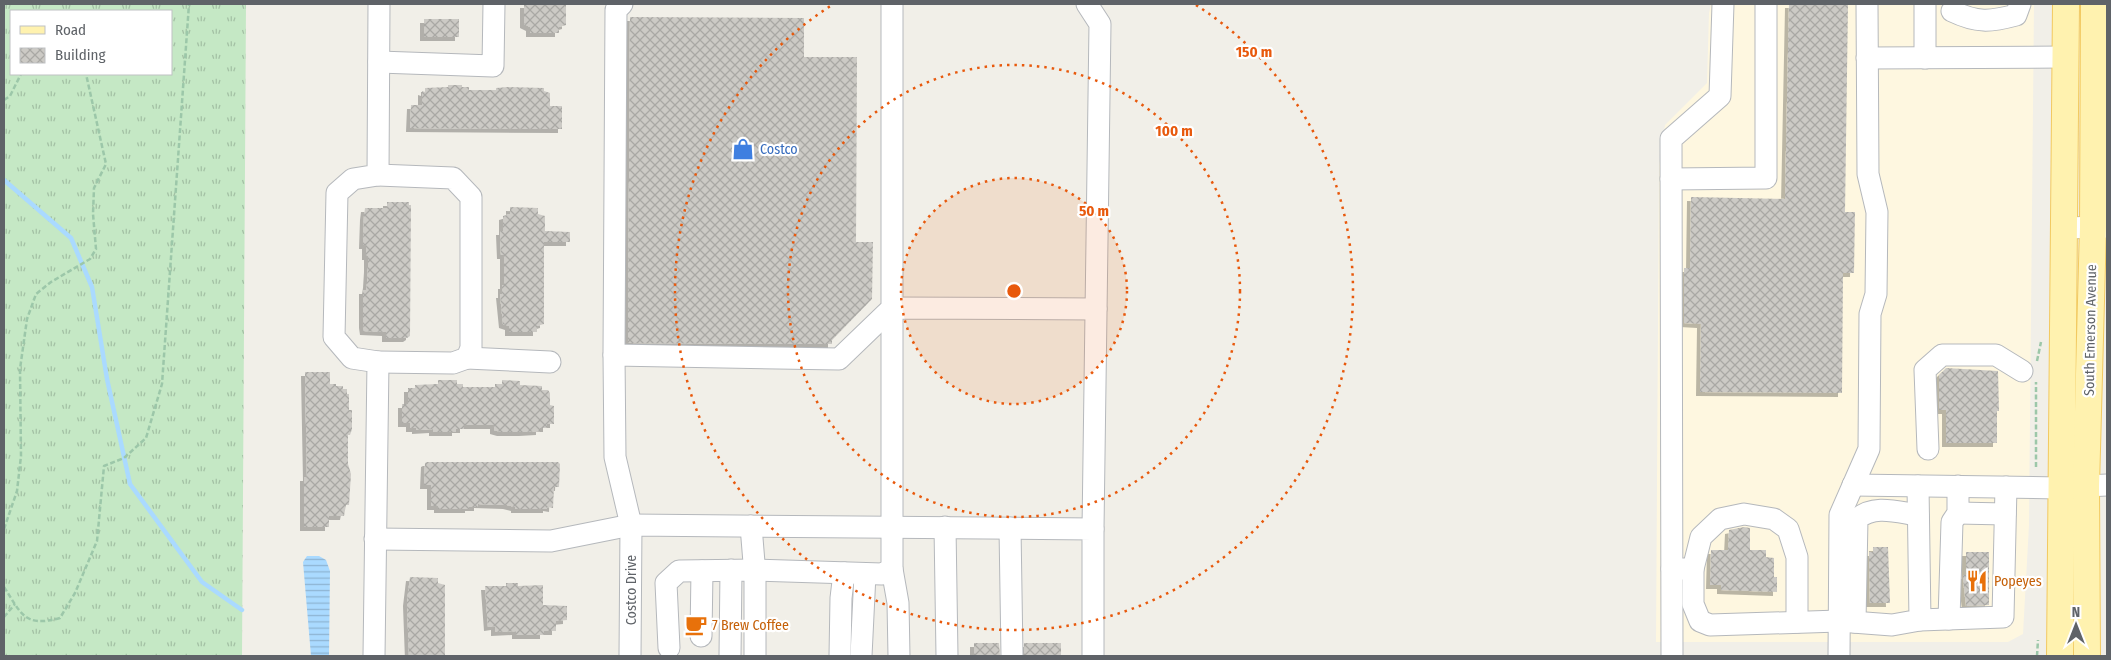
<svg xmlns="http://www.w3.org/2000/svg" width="2111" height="660" viewBox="0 0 2111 660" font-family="'Fira Sans Condensed',sans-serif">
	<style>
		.commercial { fill: #fef7e0 }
		.grass { fill: url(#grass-tufts); fill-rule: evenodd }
		.water { fill: url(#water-rules) }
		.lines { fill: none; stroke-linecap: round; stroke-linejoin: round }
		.stream { stroke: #aadaff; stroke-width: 4.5 }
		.building { fill: url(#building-cross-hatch); filter: url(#shadow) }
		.minor-casing { stroke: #b5b8bc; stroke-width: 23 }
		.major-casing { stroke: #f2c960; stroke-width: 28 }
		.path { stroke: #9cc7a9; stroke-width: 2.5; stroke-dasharray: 5 2.5; stroke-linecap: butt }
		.minor { stroke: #fff; stroke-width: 21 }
		.major { stroke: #fff2af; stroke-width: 26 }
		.ring { fill: none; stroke: #e8590c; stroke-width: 2.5; stroke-dasharray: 2.5 5 }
		.labels { text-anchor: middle; stroke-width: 4.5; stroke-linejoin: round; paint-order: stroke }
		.shop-label { font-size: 14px; fill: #366cbe; stroke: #fff; text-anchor: start }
		.street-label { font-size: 14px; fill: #5f6368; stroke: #fff }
		.food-label { font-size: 14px; fill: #c56008; stroke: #fff; text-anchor: start }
		.centre { fill: #e8590c; stroke: #fff; stroke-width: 2.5 }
		.ring-label { font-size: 15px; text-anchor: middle; font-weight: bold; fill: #e8590c; stroke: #fff; stroke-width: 4.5; stroke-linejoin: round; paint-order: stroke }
	</style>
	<defs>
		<pattern id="grass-tufts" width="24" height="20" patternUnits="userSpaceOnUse" patternTransform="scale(1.25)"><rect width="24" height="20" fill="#c5e8c5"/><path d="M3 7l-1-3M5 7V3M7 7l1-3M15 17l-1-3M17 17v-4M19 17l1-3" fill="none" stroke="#a3c0a4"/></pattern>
		<pattern id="water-rules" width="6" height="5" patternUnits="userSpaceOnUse" patternTransform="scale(1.25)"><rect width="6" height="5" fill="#aadaff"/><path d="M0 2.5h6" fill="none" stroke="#8eb4d2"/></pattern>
		<pattern id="building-cross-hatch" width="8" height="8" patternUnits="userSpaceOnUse" patternTransform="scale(1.25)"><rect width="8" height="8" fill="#cccac5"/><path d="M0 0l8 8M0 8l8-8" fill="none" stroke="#a9a8a4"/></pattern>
		<filter id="shadow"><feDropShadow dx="-4" dy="4" stdDeviation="0" flood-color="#0004"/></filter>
	</defs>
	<rect width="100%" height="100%" fill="#f1efe8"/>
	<!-- commercial -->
	<path class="commercial" d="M1711,4H2034L2029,525L2023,634L2008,642H1656L1659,166L1665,125L1707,83L1709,13Z"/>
	<!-- grass -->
	<path class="grass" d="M4,4H246L242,656H4ZM11,11H171V74H11Z"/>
	<!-- water -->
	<path class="water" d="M307,556H319L326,560L330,571L329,656H311L303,562Z"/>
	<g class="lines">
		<!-- stream -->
		<path class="stream" d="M4,180L71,238L92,287L107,379L130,484L202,582L242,610"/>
	</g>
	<!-- building -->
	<g class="building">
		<path d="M524,4H566V25L559,27V33H530V27L524,24Z"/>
		<path d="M1789,4H1848L1845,212H1855L1854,273H1843L1842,393L1700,392L1701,324L1684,323V268H1690L1691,197L1785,199Z"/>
		<path d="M630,17L804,18V57H857L856,242H873L872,299L832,340V344L628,343Z"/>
		<rect x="424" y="19" width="35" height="18"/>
		<path d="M448,85H462V87H469V90H496V88L508,87L544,88V91L550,93V106H562V129L410,128L411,105H422V91L425,92V88L448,87Z"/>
		<path d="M387,202H409V205H411L410,336L407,338H386V332L364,331L363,324V290H366L367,284L368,268V256H366V245H363L364,216L365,208H387Z"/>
		<path d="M510,207L538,208V214L545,216V231L570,232V242H544V324L537,326V332H509V326L503,324L500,294H502V285H504V255H501L500,231H503V216L510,214Z"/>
		<path d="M1946,368L1998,371L1999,411H1997V443H1946V410H1939V375Z"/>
		<path d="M305,372H330V384H336V386H343V389H347V394H349V410H352V429L350,435H348V464L351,474L349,505H346L344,516H329V527H304V477H307Z"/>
		<path d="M438,380H457V384H463V387H495V384H502V380L520,381V385L542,386V390H548L550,393V405L554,406V424H547V428H540V431L523,432H501L494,430V425H464V429H456V432H433V429L416,430V428H410V423H402V404H408V388H415V385L438,384Z"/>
		<path d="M427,462H558L560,464L559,487H554L553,508L547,507V509H515V507L507,505L478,504V507H469V509H438V506H431V485H424L425,463Z"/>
		<path d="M1744,527L1750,528V550H1766V557L1774,558V577H1777V592L1721,590V585H1710L1711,550H1728L1729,530Z"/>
		<path d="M1873,547H1888L1890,603H1870L1869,552H1873Z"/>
		<path d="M1966,552H1989V605L1966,606L1963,579V575H1966Z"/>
		<path d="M410,577L438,578V583L445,585V655L443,656H409L407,602Z"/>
		<path d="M506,583H518V586L543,585V605L567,606V620L556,621V631H544V635H516V631L495,632V626L488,627L485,586H506Z"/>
		<path d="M974,643H999L1000,656H974Z"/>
		<rect x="1024" y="643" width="37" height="13"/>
	</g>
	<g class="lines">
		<!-- minor casing -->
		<g class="minor-casing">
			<g id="minor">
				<path d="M1087,4L1100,24L1093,529"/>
				<path d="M1952,11C1977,23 1990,22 2016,15L2020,4"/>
				<path d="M1867,58L2065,57"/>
				<path d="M1925,58V4"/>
				<path d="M379,62L493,66L494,4"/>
				<path d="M1671,179L1766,178V4"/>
				<path d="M2063,228L2107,227"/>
				<path d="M614,355L616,10L622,4"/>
				<path d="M467,358L550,362"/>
				<path d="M378,362L453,363L467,358L471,348V197L453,178L378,175"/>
				<path d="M1928,449L1925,370L1942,355H1996L2022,371"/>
				<path d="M1853,485L2060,488"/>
				<path d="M2086,486L2107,485"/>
				<path d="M1958,513L2005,514"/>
				<path d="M751,526L755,575V656"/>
				<path d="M945,527L947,656"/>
				<path d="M1010,528L1012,656"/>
				<path d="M375,539L551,541L631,525L1093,529V656"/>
				<path d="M892,569L898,603L899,656"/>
				<path d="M1672,569H1693V604L1700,621L1710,625L1839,621L1892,625L1920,620L1918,486"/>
				<path d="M1693,569L1701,537L1720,519L1744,514L1774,519L1788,529L1797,557V622"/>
				<path d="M1949,619L1952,522L1958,513V486"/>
				<path d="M1920,620L2003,617L2006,487"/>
				<path d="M1855,622L1857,519C1874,504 1897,512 1918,515"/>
				<path d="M701,636L702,571"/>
				<path d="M669,648L666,583L679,571L755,570L882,574L892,569V308L1096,309"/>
				<path d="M374,656L378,362L352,358L334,337L337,193L353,179L378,175L379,4"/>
				<path d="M630,656L631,525L615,457L614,355L839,359L892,308V4"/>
				<path d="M730,656L731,570"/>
				<path d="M840,656L841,598L844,573"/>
				<path d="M861,656L865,574"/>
				<path d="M1672,656L1671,139L1720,96L1723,4"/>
				<path d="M1839,656L1840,515L1869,449L1870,314L1876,294L1877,212L1868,174L1867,4"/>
			</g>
		</g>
		<!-- major casing -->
		<g class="major-casing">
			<g id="major">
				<path d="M2060,656L2066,4"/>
				<path d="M2087,656L2086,486L2093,227L2094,4"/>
			</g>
		</g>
		<!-- path -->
		<g class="path">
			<path d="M4,100L10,96L21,74"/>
			<path d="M2037,361L2041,342"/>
			<path d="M2036,467V382"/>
			<path d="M4,529L17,491L21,456L20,369L27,319L36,294L51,282L90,259L96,249L93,214L94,188L106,164L86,74"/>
			<path d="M4,587C21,613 24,628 60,618L75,593L97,541L104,466L124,458L146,438L162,384L189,4"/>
			<path d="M4,617L15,604"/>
			<path d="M2037,656L2038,640"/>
		</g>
		<!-- minor -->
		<use href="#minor" class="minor"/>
		<!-- major -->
		<use href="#major" class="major"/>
	</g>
	<!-- distance rings -->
	<circle cx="1014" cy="291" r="113" fill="#e8590c" fill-opacity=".12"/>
	<g class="ring">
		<circle cx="1014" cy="291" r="113"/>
		<circle cx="1014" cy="291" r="226"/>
		<path d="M1196 5A339 339 0 1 1 832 5"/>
	</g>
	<!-- icons -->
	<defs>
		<g id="shop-bare" transform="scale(1.725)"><path d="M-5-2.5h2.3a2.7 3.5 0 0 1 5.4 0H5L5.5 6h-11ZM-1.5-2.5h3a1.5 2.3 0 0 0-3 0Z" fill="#3f7fe0" stroke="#fff" stroke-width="2.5" paint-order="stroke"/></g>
		<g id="restaurant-bare" transform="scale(1.725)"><path d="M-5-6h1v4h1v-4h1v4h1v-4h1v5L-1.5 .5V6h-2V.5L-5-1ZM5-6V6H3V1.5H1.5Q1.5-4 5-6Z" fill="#e8710a" stroke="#fff" stroke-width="2.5" paint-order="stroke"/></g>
		<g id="cafe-bare" transform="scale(1.725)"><path d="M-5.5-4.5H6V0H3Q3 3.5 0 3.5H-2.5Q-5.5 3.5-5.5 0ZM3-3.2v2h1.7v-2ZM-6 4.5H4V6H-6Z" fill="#e8710a" stroke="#fff" stroke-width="2.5" paint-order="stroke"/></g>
	</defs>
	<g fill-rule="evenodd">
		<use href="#shop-bare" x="743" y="149"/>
		<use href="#restaurant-bare" x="1977" y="581"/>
		<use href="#cafe-bare" x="696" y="625"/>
	</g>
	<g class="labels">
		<!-- shop labels -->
		<g class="shop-label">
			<text x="760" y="154">Costco</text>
		</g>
		<!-- street labels -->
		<g class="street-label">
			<text transform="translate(2090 330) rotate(-89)" y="5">South Emerson Avenue</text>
			<text transform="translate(631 590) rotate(-90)" y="5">Costco Drive</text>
		</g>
		<!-- food labels -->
		<g class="food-label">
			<text x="1994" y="586">Popeyes</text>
			<text x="712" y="630">7 Brew Coffee</text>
		</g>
	</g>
	<circle cx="1014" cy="291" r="8" class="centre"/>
	<g class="ring-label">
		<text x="1254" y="57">150 m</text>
		<text x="1174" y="136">100 m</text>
		<text x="1094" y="216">50 m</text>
	</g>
	<!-- border -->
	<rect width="2111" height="660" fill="none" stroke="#5f6368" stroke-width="10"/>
	<!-- legend -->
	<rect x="10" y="10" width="162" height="65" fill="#ffffff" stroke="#bfc1c3"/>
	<rect x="20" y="26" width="25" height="8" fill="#fff2af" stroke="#bfc1c3"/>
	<text x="55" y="35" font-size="15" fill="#5f6368">Road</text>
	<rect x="20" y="48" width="25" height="15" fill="url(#building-cross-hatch)" stroke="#bfc1c3"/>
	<text x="55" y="60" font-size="15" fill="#5f6368">Building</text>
	<!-- north arrow -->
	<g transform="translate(2076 625)" stroke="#ffffff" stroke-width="4" paint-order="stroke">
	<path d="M0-4L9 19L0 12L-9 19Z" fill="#5f6368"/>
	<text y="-8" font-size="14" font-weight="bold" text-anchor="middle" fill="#5f6368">N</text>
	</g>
</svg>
